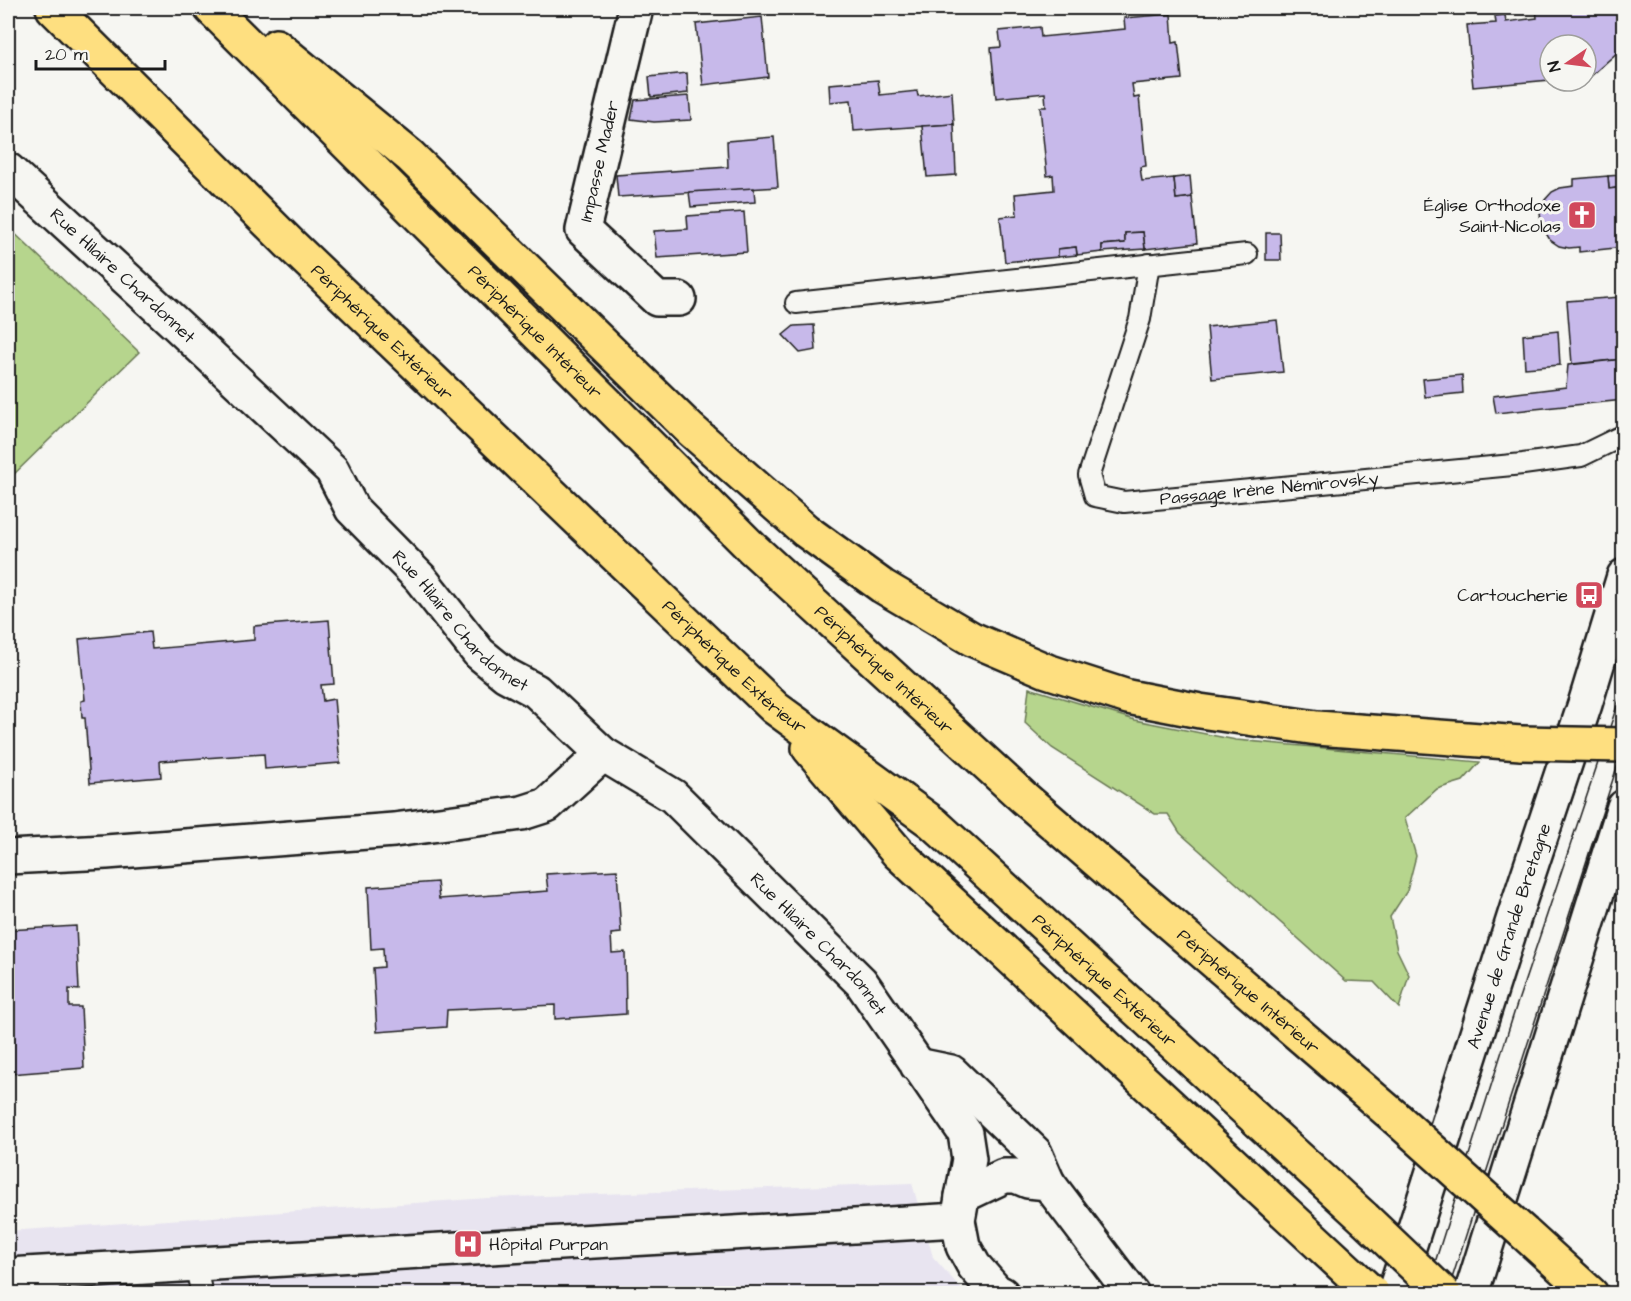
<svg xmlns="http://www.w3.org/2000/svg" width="1631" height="1301" viewBox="0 0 1631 1301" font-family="'Architects Daughter',sans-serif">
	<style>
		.built { fill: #e8e4f0 }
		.green { fill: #b6d58d; stroke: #697854; stroke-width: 1.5 }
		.building { fill: #c7b9ea; stroke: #1c1c1c; stroke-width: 1.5 }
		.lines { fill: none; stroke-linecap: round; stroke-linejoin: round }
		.lane-casing { stroke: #1c1c1c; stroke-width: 24 }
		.street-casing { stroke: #1c1c1c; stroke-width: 38 }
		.secondary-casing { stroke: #1c1c1c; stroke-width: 38 }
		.highway-casing { stroke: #1c1c1c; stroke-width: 38 }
		.lane { stroke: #f6f6f2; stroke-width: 20 }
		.street { stroke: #f6f6f2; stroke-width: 33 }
		.secondary { stroke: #f6f6f2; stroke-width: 33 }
		.highway { stroke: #fedf80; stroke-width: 33 }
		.tram { stroke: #1c1c1c; stroke-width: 1.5 }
		.highway-bridge-casing { stroke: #1c1c1c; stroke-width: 38; stroke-linecap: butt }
		.highway-bridge { stroke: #fedf80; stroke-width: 33 }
		.labels { text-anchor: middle; stroke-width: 6; stroke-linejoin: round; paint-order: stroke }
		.street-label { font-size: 18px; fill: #1c1c1c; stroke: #f6f6f2 }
		.poi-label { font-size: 18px; fill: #1c1c1c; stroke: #f6f6f2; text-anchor: end }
	</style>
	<rect width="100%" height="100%" fill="#f6f6f2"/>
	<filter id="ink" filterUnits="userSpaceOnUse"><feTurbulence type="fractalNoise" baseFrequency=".0167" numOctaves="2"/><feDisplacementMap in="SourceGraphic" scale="12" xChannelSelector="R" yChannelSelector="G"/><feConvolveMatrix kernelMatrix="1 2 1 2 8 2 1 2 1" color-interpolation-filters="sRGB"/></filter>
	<g filter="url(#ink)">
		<!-- built -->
		<path class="built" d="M912,1183L933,1257L965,1293L8,1294V1231L488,1198Z"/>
		<!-- green -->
		<g class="green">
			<path d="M8,227L139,352L8,480Z"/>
			<path d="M1029,688L1135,720L1236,740L1480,762L1463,781L1437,789L1405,818L1416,856L1407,891L1390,917L1397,950L1409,975L1399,1008L1374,982L1346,981L1180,833L1168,814H1155L1052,748L1025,723Z"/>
		</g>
		<!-- building -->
		<g class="building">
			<path d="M1536,8H1624V51H1619L1591,76L1586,77V45H1550V80L1473,87L1467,25L1496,23L1495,16L1505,15L1506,22L1537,18Z"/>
			<path d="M1171,14L1173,43L1178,42L1182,79L1132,84L1134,98L1139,97L1146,166L1140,167L1142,181L1174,178L1176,199L1192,197L1197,243L1145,249L1143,232L1125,233V243L1102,245V252L1077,255L1076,247L1058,249V257L1005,262L1000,217L1017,215L1015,194L1054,190L1053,175L1047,176L1040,107H1046L1045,93L996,98L991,48L1001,47L999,31L1040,27L1041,37L1125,29L1124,18Z"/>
			<path d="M762,17L768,77L703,85L696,24Z"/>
			<path d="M687,73L688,93L651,97L649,77Z"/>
			<path d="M878,80L880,95L917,91L918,96L952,92L954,124L854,131L851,100L830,102L829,84Z"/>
			<path d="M689,96L691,120L654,122L631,119L635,100Z"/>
			<path d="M954,124L956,175L927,177L922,126Z"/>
			<path d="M774,137L778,187L618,197L616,175L728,167L727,141Z"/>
			<path d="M1621,175L1623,187L1609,189L1608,176Z"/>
			<path d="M1190,176L1192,197L1176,199L1174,178Z"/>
			<path d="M1608,176L1609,189L1624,187V247L1579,252V247L1569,248L1559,246L1550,240L1541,225L1540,211L1544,201L1552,192L1560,188L1574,186V179Z"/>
			<path d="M754,188L755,202L691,207L689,192Z"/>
			<path d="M744,212L747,252L657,258L654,231L688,229L687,216Z"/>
			<path d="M1143,232L1145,249L1102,252V245L1125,243V233Z"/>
			<path d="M1266,233H1280L1281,260H1266Z"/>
			<path d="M1076,247L1077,255L1058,257V249Z"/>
			<path d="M1621,297L1624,359L1572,364L1567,301Z"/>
			<path d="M1277,320L1283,372L1212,379L1207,327Z"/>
			<path d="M814,325L816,350L800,353L783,335L794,326Z"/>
			<path d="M1558,331L1560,365L1525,368L1523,335Z"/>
			<path d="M1624,359V400L1496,413L1493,396L1566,387L1568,365Z"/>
			<path d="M1462,375L1463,393L1425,397L1423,379Z"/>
			<path d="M329,620L334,684L321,685L323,701L334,699L340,763L265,769L264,754L160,761L161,777L90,783L85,718H82L81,701L85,700L79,639L150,632L152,649L254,640V626Z"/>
			<path d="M617,870L621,933L611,934L612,953L625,952L626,1014L555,1019V1005L447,1010L446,1027L377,1032L373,968L384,967L383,948L371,949L368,887L437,882L439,899L548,891L546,874Z"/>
			<path d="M76,926L79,990L69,989V1007H81L84,1068L10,1074V1056L8,1057V930Z"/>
		</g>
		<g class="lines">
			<!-- lane casing -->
			<g class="lane-casing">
				<g id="lane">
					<path id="s1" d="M1149,264L1140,319L1089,475L1095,496L1124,502L1523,464L1581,456L1624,435"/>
					<path d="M796,303L1247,254"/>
					<path d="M195,1265L202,1294"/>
				</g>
			</g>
			<!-- street casing -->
			<g class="street-casing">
				<g id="street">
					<path d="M636,8L583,230L657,299H679"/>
					<path id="s2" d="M8,170L176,324L332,470L352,509L420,578L479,653L506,675L536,691L603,754L673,796L861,982L965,1133L969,1159L958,1220L963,1246L974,1266L996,1291L1002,1294"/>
					<path d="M8,857L106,852L394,830L522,813L547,805L603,754"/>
					<path d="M917,1065L951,1072L1035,1153L1048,1183"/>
					<path d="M962,1196L1004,1176H1016L1028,1181L1048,1183L1132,1294"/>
					<path d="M8,1275L958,1220"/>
				</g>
			</g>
			<!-- secondary casing -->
			<g class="secondary-casing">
				<g id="secondary">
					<path id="s3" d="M1394,1294L1517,908L1585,704L1624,576"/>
					<path d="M1471,1294L1624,807"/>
				</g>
			</g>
			<!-- highway casing -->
			<g class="highway-casing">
				<g id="highway">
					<path id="s4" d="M53,8L289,243L775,708L933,823L1364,1218"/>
					<path id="s5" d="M211,8L752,548L1024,798L1396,1118"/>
					<path d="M276,46L410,156L691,430L806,531L882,586L972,639L1047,671L1128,697L1200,711L1317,728L1521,743"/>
					<path d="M809,748L898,853L1373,1294"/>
					<path d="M1524,1233L1591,1294"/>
				</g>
			</g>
			<!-- lane -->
			<use href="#lane" class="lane"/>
			<!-- street -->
			<use href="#street" class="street"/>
			<!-- secondary -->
			<use href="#secondary" class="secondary"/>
			<!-- highway -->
			<use href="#highway" class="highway"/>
			<!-- tram -->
			<g class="tram">
				<path d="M1425,1294L1515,1010L1624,685"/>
				<path d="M1447,1294L1624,745"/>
			</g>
			<!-- highway-bridge casing -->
			<g class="highway-bridge-casing">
				<g id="highway-bridge">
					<path d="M1521,743L1624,745"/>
					<path d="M1396,1118L1524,1233"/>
					<path d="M1364,1218L1444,1294"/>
				</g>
			</g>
			<!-- highway-bridge -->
			<use href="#highway-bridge" class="highway-bridge"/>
		</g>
	</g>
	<!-- icons -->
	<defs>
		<g id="church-square" transform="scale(1.5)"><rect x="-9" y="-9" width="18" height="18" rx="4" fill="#d1495b" stroke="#f6f6f2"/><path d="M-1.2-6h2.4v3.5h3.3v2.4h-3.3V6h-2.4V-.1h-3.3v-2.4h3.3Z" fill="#fff"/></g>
		<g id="bus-square" transform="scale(1.5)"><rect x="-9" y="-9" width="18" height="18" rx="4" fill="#d1495b" stroke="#f6f6f2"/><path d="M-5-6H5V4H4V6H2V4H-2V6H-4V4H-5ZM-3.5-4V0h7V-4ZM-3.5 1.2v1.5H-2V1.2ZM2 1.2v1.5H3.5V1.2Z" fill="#fff"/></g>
		<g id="hospital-square" transform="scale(1.5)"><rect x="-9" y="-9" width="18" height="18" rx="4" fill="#d1495b" stroke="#f6f6f2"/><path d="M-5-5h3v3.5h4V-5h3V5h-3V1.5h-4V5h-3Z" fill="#fff"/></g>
	</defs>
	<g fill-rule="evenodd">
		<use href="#church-square" x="1582" y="215"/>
		<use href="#bus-square" x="1589" y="595"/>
		<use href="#hospital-square" x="468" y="1244"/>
	</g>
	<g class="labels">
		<!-- street labels -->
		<g class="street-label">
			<text transform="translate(599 161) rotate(-77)" y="6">Impasse Mader</text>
			<text dy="6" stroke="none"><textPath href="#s2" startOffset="156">Rue Hilaire Chardonnet</textPath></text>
			<text dy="6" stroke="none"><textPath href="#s5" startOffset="458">Périphérique Intérieur</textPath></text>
			<text dy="6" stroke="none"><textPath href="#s4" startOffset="462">Périphérique Extérieur</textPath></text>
			<text dy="6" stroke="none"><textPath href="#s1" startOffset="417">Passage Irène Némirovsky</textPath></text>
			<text dy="6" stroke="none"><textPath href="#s2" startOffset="642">Rue Hilaire Chardonnet</textPath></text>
			<text dy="6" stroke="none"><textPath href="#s4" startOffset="948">Périphérique Extérieur</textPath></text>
			<text dy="6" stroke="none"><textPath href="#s5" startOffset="944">Périphérique Intérieur</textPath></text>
			<text dy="6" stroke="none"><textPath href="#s3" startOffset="376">Avenue de Grande Bretagne</textPath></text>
			<text dy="6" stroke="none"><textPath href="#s2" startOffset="1128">Rue Hilaire Chardonnet</textPath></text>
			<text dy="6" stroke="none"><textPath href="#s4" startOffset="1434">Périphérique Extérieur</textPath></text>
			<text dy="6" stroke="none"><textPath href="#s5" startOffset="1430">Périphérique Intérieur</textPath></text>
		</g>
		<!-- poi labels -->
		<g class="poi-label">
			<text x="1561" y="211">Église Orthodoxe<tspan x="1561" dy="21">Saint-Nicolas</tspan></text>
			<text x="1568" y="601">Cartoucherie</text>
			<text x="489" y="1250" text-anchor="start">Hôpital Purpan</text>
		</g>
	</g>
	<!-- margin -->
	<rect width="1631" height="1301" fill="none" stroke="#f6f6f2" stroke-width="30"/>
	<rect x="15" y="15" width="1601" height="1271" fill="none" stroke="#1c1c1c" stroke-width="2" filter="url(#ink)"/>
	<!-- north arrow -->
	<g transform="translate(1568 63) rotate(256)"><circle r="28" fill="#f6f6f2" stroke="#9f9f9c" stroke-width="1.5"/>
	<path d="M0-4.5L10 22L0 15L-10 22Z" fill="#d1495b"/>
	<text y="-9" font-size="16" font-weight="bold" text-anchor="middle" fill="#1c1c1c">N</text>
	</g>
	<!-- scale -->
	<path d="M36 60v9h129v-9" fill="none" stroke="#1c1c1c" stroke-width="3"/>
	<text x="45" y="60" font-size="18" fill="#1c1c1c" stroke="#f6f6f2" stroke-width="4.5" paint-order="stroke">20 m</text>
</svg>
